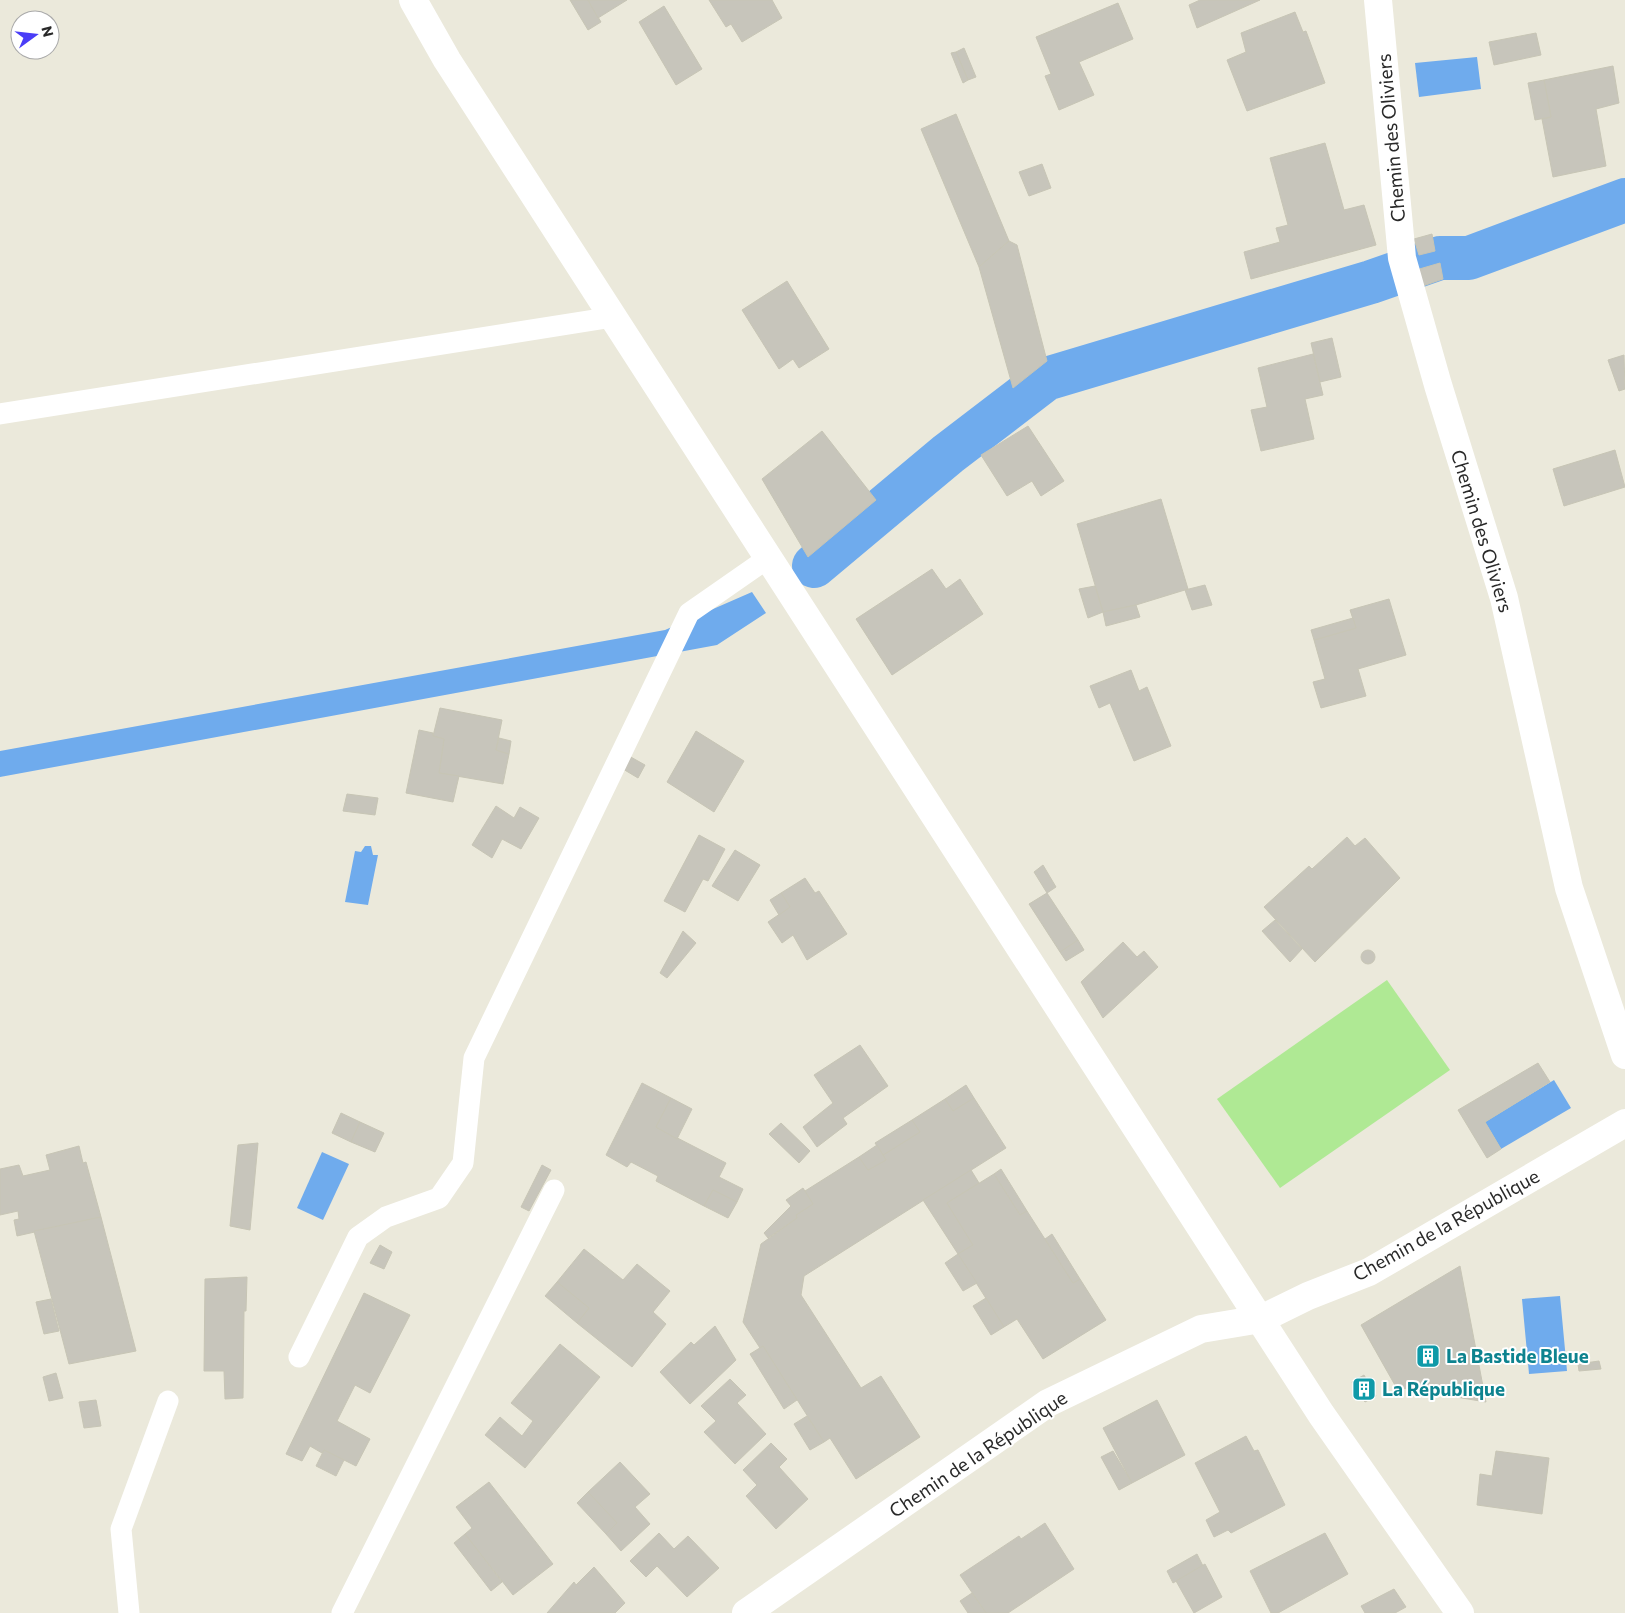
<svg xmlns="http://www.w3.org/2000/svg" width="1625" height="1613" viewBox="0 0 1625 1613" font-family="Commissioner,sans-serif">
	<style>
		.pitch { fill: #afe994 }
		.water { fill: #6fabed }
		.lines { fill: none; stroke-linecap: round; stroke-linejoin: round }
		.canal { stroke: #6fabed; stroke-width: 44 }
		.building { fill: #c7c5bb; stroke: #c7c5b5 }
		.lane { stroke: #fff; stroke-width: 21 }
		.street { stroke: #fff; stroke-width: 28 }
		.secondary { stroke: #fff; stroke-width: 28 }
		.labels { text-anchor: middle; stroke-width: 4; stroke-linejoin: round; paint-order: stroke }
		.street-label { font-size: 19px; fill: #292929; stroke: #fff }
		.culture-label { font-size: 19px; font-weight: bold; fill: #0d838f; stroke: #fff; text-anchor: start }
	</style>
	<rect width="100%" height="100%" fill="#ebe9db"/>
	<!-- pitch -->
	<path class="pitch" d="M1387,980L1450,1070L1280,1188L1217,1099Z"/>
	<!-- water -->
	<g class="water">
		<path d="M1477,57L1481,89L1419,97L1415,63Z"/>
		<path d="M752,592L766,613L717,645L0,777V751L665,630Z"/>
		<path d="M365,846H371L373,855H378L368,905L345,902L355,851L361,852Z"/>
		<path d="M1554,1080L1571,1108L1501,1149L1485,1122Z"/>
		<path d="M322,1152L349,1164L323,1220L297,1208Z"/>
		<path d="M1560,1296L1567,1371L1529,1374L1522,1299Z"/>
	</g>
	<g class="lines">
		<!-- canal -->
		<path class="canal" d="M814,566L948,454L1046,379L1371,282L1440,258H1469L1625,200"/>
	</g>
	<!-- building -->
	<g class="building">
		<path d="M570,0H588L601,22L588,30Z"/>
		<path d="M588,0H627L598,18Z"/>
		<path d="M709,0H772L782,18L742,42L731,24L726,27Z"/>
		<path d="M1200,0H1260L1197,28L1189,5Z"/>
		<path d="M1118,3L1133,39L1079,62L1094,95L1059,110L1045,76L1051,74L1036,37Z"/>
		<path d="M664,6L702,69L676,85L639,22Z"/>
		<path d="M1295,12L1303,32L1306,31L1325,83L1247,111L1227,60L1246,52L1241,33Z"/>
		<path d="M1536,33L1541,55L1494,65L1489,42Z"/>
		<path d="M964,48L976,77L968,80L956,52Z"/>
		<path d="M956,52L968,80L963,83L951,53Z"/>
		<path d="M1613,66L1619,103L1596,109L1606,166L1553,177L1542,119L1551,117L1544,80Z"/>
		<path d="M1544,80L1551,117L1535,120L1528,83Z"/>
		<path d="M956,114L1009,241L979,267L921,129Z"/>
		<path d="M1325,143L1344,210L1364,205L1376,245L1251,279L1244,252L1280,242L1276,228L1288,225L1270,158Z"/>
		<path d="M1042,164L1051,188L1029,196L1019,172Z"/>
		<path d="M1432,234L1435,251L1419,255L1414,239Z"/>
		<path d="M1009,241L1017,245L1047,361L1013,388L979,267Z"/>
		<path d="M1440,263L1443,279L1420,287L1416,270Z"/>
		<path d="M787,281L829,349L799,368L793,359L779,369L742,310Z"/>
		<path d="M1332,338L1341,377L1320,382L1311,343Z"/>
		<path d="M1313,354L1323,395L1305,399L1314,439L1261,451L1251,410L1267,407L1258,368Z"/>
		<path d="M1624,355L1625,389L1619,391L1608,360Z"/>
		<path d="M1028,426L1064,481L1041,496L1032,481L1007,496L981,455Z"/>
		<path d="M822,431L876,500L808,557L762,479Z"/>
		<path d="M1615,450L1625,487L1564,506L1553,469Z"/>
		<path d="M1161,499L1188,589L1136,605L1103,612L1077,524Z"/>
		<path d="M932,569L946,589L960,579L983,614L892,675L856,619Z"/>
		<path d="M1205,585L1212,605L1192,610L1185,590Z"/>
		<path d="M1095,586L1103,612L1088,618L1079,589Z"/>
		<path d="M1389,599L1406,655L1358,669L1366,696L1321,708L1313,682L1325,679L1314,640L1356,628L1350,610Z"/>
		<path d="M1136,605L1140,617L1106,626L1103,612Z"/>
		<path d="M1353,618L1356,628L1314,640L1311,630Z"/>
		<path d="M1131,670L1139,691L1147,687L1171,746L1134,761L1110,703L1099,708L1090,686Z"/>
		<path d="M440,708L502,720L496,750L509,754L503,784L439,773L444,739L433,736Z"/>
		<path d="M419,730L433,733V736L444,739L439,773L459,776L453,802L406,793Z"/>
		<path d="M696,731L744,761L714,812L667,782Z"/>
		<path d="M499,738L511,741L509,754L496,750Z"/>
		<path d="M629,756L645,765L638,778L623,769Z"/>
		<path d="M347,794L378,798L375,815L343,811Z"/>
		<path d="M496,806L514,818L520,807L539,818L521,849L502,839L492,858L472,845Z"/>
		<path d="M699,835L725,849L708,881L703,879L685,912L664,901Z"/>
		<path d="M1347,837L1355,846L1365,838L1400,878L1315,962L1264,907L1309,866L1312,869Z"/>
		<path d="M735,850L760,865L738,901L712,886Z"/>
		<path d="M1043,865L1056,887L1047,893L1034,872Z"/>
		<path d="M805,878L815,893L819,891L847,934L807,960L793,935L782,943L768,922L790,907L781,893Z"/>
		<path d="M781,893L790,907L779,915L770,900Z"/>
		<path d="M1047,893L1078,940L1060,952L1029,904Z"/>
		<path d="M1275,920L1302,949L1290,962L1262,931Z"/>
		<path d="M683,931L696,943L667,978L660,973Z"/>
		<path d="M1078,940L1084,950L1066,961L1060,952Z"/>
		<path d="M1123,942L1137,957L1144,951L1158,967L1103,1018L1081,982Z"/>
		<circle cx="1368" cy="957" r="7"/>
		<path d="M860,1045L888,1086L843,1118L847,1124L817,1147L803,1127L833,1103L814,1075Z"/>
		<path d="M1538,1063L1550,1082L1485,1122L1501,1149L1487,1158L1458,1110Z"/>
		<path d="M642,1083L671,1098L656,1127L726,1163L719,1177L743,1189L737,1202L713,1190L704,1206L656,1181L658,1176L631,1162L627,1167L606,1155Z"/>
		<path d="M966,1085L974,1098L953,1111L945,1099Z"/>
		<path d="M671,1098L692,1109L677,1139L656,1127Z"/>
		<path d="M974,1098L1006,1148L804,1276L801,1295L861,1388L881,1376L920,1437L856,1479L830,1438L824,1442L763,1346L760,1348L743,1322L761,1244L797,1218L796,1215L813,1204L805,1191L859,1157L868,1170L886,1160L883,1155L920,1132L912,1120L945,1099L953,1111Z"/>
		<path d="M341,1113L360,1122L351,1142L332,1133Z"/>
		<path d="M912,1120L920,1132L883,1155L875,1143Z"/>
		<path d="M360,1122L384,1133L375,1152L351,1142Z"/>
		<path d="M781,1123L810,1151L799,1163L769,1134Z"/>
		<path d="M258,1143L250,1230L230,1226L238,1145Z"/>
		<path d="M877,1145L886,1160L868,1170L859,1157Z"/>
		<path d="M79,1146L83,1163L86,1162L101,1217L17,1236L14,1220L19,1219L18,1211L0,1215V1169L19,1165L23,1176L50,1170L46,1155Z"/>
		<path d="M542,1165L551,1170L529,1211L521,1207Z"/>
		<path d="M1001,1169L1027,1211L1020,1215L994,1174Z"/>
		<path d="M971,1170L979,1183L947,1203L973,1245L958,1254L923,1200Z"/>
		<path d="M994,1174L1020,1215L1027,1211L1073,1283L1080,1279L1106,1320L1043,1359L1017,1319L1004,1327L958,1254L973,1245L947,1203Z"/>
		<path d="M803,1188L813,1204L796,1215L797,1218L768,1238L764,1233L791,1206L786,1200Z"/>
		<path d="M713,1190L737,1202L728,1218L704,1206Z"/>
		<path d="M101,1217L136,1351L69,1364L34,1231Z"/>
		<path d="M1052,1234L1080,1279L1073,1283L1045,1239Z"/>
		<path d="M380,1245L392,1252L384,1269L370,1263Z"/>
		<path d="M584,1249L623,1280L637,1264L670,1291L653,1312L666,1324L632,1367L577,1323L589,1308L557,1282Z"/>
		<path d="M958,1254L977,1283L963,1291L945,1263Z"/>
		<path d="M1460,1266L1486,1402L1396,1387L1361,1325Z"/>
		<path d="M247,1277L246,1311H244L243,1398L225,1399L224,1371H204L205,1279Z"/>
		<path d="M557,1282L589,1308L577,1323L545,1296Z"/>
		<path d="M364,1293L410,1315L370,1393L355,1385L337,1421L370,1439L356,1466L324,1450L322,1453L310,1446L302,1461L286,1454Z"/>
		<path d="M986,1298L1004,1327L991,1335L973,1306Z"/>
		<path d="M51,1299L59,1331L44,1334L36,1302Z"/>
		<path d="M715,1326L736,1360L690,1404L660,1372L691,1342L694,1345Z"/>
		<path d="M560,1344L600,1377L525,1468L485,1435L500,1417L522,1436L533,1421L511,1403Z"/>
		<path d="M763,1346L797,1400L784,1409L750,1354Z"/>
		<path d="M1599,1361L1601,1369L1579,1371L1578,1364Z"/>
		<path d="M56,1373L63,1398L49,1401L43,1377Z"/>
		<path d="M1364,1375L1376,1396L1365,1402L1352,1382Z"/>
		<path d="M730,1379L746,1395L737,1403L766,1434L735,1464L704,1432L716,1421L701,1406Z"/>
		<path d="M96,1400L101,1426L84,1428L79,1402Z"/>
		<path d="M1157,1400L1185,1455L1132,1483L1103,1428Z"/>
		<path d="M807,1416L824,1442L810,1450L794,1424Z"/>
		<path d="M1246,1436L1254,1451L1258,1450L1285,1505L1231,1533L1228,1530L1214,1537L1206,1520L1220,1512L1195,1463Z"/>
		<path d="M771,1443L787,1459L779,1467L808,1499L776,1529L746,1496L757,1485L743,1470Z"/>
		<path d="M324,1450L344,1460L336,1476L316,1466Z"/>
		<path d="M1113,1451L1132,1483L1119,1490L1101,1457Z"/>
		<path d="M1496,1451L1549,1458L1542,1514L1477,1505L1480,1474L1492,1476Z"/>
		<path d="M620,1462L650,1494L635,1507L650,1524L621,1551L606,1534L617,1523L588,1492Z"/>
		<path d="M489,1482L553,1564L513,1595L465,1534L472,1528L456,1507Z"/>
		<path d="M588,1492L617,1523L606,1534L577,1503Z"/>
		<path d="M1045,1523L1074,1569L1008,1613H986L960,1575L1019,1536L1021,1539Z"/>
		<path d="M659,1533L674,1549L688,1536L719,1568L687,1597L657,1566L646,1577L630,1561Z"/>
		<path d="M1325,1533L1348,1574L1278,1613H1271L1250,1571Z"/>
		<path d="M465,1534L502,1582L491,1591L454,1543Z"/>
		<path d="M1197,1554L1203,1566L1173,1583L1167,1571Z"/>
		<path d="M1205,1564L1222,1597L1194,1613L1176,1581Z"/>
		<path d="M594,1567L625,1603L615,1613H547L574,1582L576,1585Z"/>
		<path d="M1394,1589L1406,1607L1395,1613H1365L1361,1606Z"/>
		<path d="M972,1593L986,1613H968L960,1601Z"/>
	</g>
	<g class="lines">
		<!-- lane -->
		<g class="lane">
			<path d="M0,414L613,317"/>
			<path d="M299,1357L358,1237L386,1217L439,1198L463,1163L474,1058L689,613L768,558"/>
			<path d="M129,1613L121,1529L168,1401"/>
			<path d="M342,1613L554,1190"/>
		</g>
		<!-- street -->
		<g class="street">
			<path d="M1378,0L1402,258L1438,385L1504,598L1569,888L1625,1055"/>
			<path d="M746,1613L1048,1403L1201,1329L1261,1319L1308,1296L1369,1272L1625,1123"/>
		</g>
		<!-- secondary -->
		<path class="secondary" d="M413,0L447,60L1321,1414L1460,1613"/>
	</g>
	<!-- icons -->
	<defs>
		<g id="building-square" transform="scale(1.25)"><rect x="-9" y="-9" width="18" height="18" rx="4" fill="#0f9aa8" stroke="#fff"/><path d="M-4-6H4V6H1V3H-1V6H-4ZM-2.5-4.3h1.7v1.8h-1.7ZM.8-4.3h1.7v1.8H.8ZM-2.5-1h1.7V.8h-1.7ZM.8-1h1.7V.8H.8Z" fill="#fff"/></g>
	</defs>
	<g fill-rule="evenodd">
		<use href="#building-square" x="1428" y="1356"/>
		<use href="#building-square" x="1364" y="1389"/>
	</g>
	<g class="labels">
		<!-- street labels -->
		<g class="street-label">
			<text transform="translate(1391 138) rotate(-95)" y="7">Chemin des Oliviers</text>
			<text transform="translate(1482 531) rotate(73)" y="7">Chemin des Oliviers</text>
			<text transform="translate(1446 1225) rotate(-29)" y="7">Chemin de la République</text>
			<text transform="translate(978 1454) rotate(-34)" y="7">Chemin de la République</text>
		</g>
		<!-- culture labels -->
		<g class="culture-label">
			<text x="1446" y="1363">La Bastide Bleue</text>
			<text x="1382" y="1396">La République</text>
		</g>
	</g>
	<!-- north arrow -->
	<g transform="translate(35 35) rotate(75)"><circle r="24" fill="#ffffff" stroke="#a9a9a9"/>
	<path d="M0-4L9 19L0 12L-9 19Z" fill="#4a3df7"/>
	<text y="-8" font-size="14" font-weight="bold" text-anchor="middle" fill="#292929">N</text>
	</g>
</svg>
